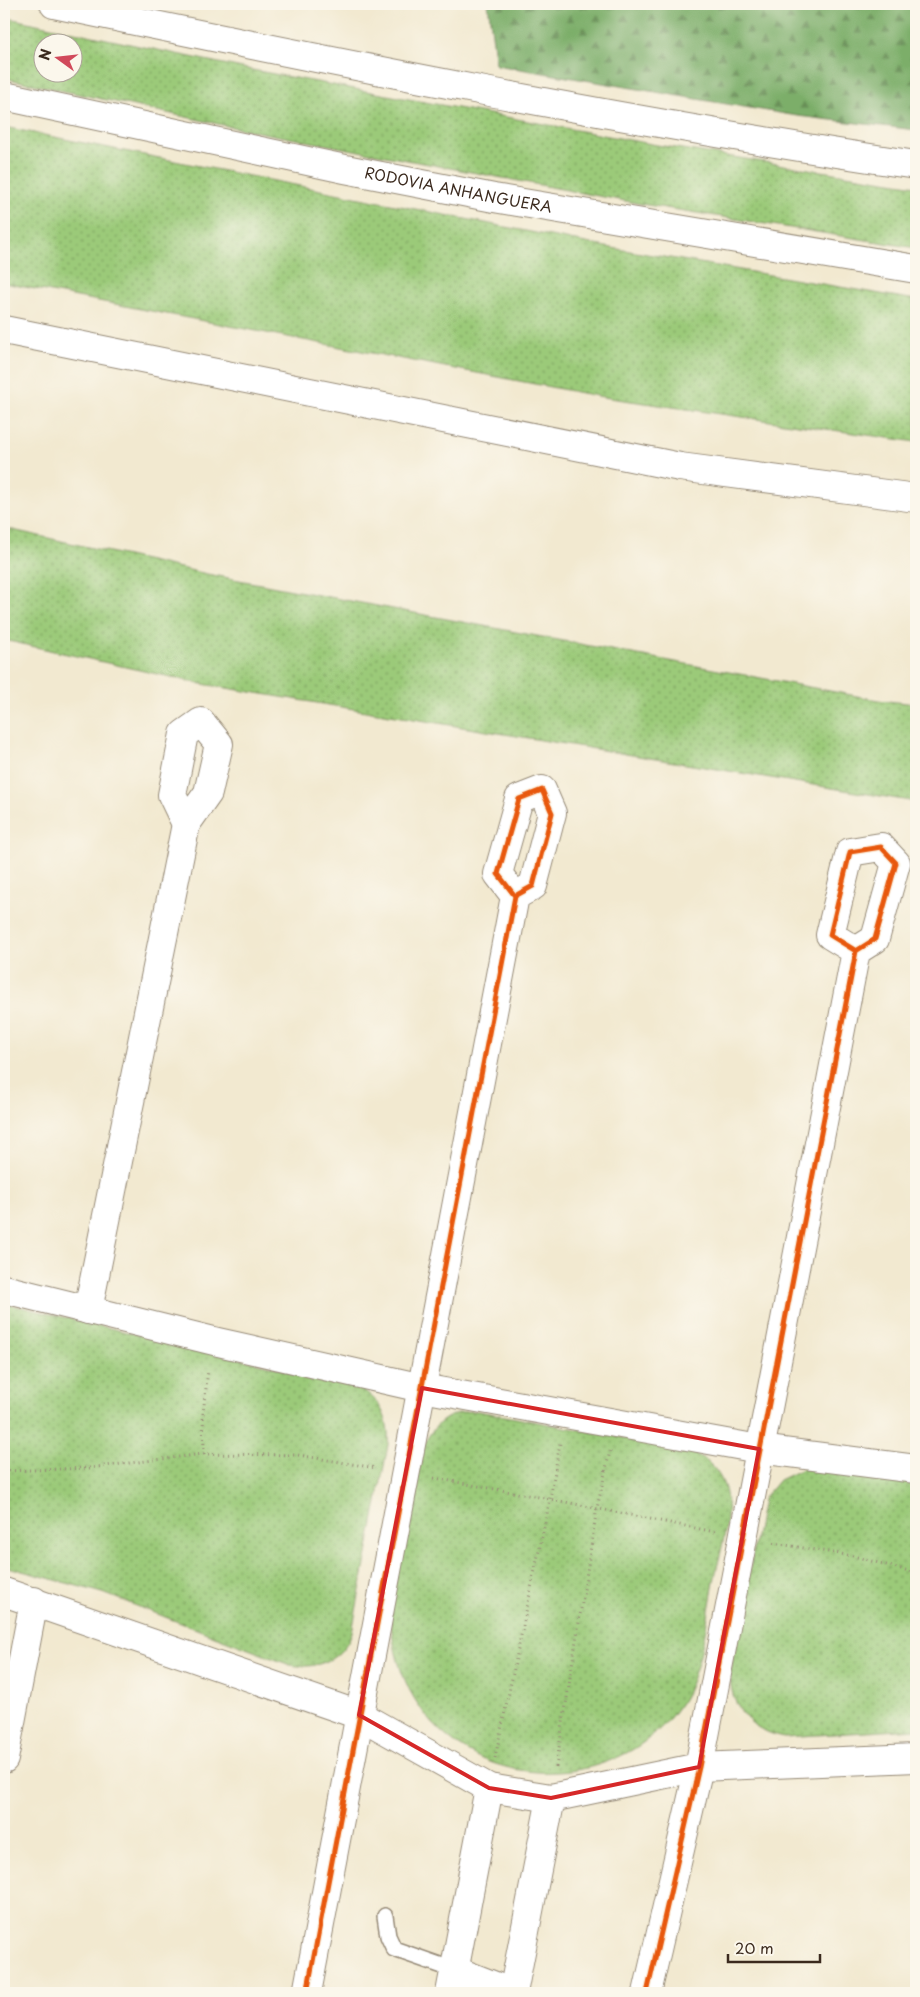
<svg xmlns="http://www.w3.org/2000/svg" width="920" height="1997" viewBox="0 0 920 1997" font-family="'Playpen Sans',sans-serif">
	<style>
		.grass { fill: url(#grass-dots); stroke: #6b7a4c; fill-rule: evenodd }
		.forest { fill: url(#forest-firs); stroke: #5c6c44 }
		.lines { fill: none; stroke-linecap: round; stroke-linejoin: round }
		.lane-casing { stroke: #968a77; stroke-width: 18 }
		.street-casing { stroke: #968a77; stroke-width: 30 }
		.highway-casing { stroke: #968a77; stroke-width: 30 }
		.path { stroke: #968a77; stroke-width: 3; stroke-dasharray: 1 4; stroke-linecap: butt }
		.lane { stroke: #fff; stroke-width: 15 }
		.street { stroke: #fff; stroke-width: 28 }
		.highway { stroke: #fff; stroke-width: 28 }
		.cycleway-casing { stroke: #fbf7ec; stroke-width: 8 }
		.cycleway { stroke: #e8590c; stroke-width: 5 }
		.marked { fill: none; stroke: #d62828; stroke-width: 4; stroke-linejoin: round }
		.labels { text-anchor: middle; stroke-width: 4; stroke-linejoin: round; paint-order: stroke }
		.street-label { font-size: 15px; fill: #3b2a1e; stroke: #fbf7ec }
	</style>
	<defs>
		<pattern id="grass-dots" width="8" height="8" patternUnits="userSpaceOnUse" patternTransform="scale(1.25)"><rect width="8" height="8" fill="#9bca79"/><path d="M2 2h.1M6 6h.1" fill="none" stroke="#80a463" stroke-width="1.8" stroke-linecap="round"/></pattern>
		<pattern id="forest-firs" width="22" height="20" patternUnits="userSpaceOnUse" patternTransform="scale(1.25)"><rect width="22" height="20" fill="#7cae69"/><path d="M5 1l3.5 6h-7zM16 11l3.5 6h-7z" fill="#678e56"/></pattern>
	</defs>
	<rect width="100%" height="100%" fill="#fbf7ec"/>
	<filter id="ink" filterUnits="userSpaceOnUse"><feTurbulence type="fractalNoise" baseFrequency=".02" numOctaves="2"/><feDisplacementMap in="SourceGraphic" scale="10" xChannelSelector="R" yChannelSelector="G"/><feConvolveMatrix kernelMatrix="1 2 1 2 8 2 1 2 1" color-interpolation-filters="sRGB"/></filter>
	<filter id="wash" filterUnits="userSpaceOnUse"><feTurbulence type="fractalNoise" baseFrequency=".0096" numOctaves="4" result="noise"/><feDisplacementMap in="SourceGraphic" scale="20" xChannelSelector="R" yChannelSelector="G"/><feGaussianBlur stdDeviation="1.12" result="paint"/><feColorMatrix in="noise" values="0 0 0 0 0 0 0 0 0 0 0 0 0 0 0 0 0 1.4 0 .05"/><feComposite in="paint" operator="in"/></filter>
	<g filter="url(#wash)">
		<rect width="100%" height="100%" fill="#f2e9d0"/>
		<!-- grass -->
		<g class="grass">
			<path d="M4,17L247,69L657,145L916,186V248L641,204L237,128L4,78ZM42,42H72V72H42Z"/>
			<path d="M4,127L606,247L916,300V442L603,397L4,283Z"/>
			<path d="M4,528L207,574L878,700L916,704V802L202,684L4,640Z"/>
			<path d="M4,1303L358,1387C381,1399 390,1420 388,1445L352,1632C343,1659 318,1670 290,1665L103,1593L4,1566Z"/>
			<path d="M478,1411L683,1449C703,1455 719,1468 725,1489C733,1518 719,1554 714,1582C707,1619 703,1658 687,1692C647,1771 540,1794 467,1751C414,1719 392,1667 390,1608L424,1446C433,1422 453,1410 478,1411Z"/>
			<path d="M802,1469H819L916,1482V1729L784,1737C751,1731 731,1709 730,1675L763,1499L779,1480Z"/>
		</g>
		<!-- forest -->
		<path class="forest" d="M488,4H916V130L797,116L496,65Z"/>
	</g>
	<g filter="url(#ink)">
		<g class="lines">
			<!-- lane casing -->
			<g class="lane-casing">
				<path id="lane" d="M385,1916L388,1936L394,1949L454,1970"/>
			</g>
			<!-- street casing -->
			<g class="street-casing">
				<g id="street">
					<path d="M4,330L680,467L916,498"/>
					<path d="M201,722L219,744L208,793L186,824L172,795L184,734Z"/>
					<path d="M4,1289L218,1342L422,1388L759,1449L916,1469"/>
					<path d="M88,1310L186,824"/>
					<path d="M4,1592L359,1715L489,1788L551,1798L699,1767L916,1758"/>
					<path d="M4,1759L34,1601"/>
					<path d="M454,1970L513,1993"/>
					<path d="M307,1993L515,896L498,874L519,799L542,790L552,813L533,886L515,896"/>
					<path d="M450,1993L489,1788"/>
					<path d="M513,1993L551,1798"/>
					<path d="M647,1993L699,1767L856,951L875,939L896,863L881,847L850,852L830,935L856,951"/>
				</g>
			</g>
			<!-- highway casing -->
			<g class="highway-casing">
				<g id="highway">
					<path d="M54,4C340,64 627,122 916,165"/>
					<path id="s1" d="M4,96L345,169L494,198L916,269"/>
				</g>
			</g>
			<!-- path -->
			<g class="path">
				<path d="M204,1454L203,1414L208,1370"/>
				<path d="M4,1471L88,1468L204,1454L298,1455L376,1468"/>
				<path d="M434,1478L550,1499L715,1532"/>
				<path d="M773,1543L853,1556L916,1573"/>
				<path d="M495,1758L550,1499L560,1443"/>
				<path d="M556,1767L597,1508L610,1451"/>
			</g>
			<!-- lane -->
			<use href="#lane" class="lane"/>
			<!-- street -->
			<use href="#street" class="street"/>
			<!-- highway -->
			<use href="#highway" class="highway"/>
			<!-- cycleway casing -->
			<g class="cycleway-casing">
				<g id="cycleway">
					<path d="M307,1993L515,896L498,874L519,799L542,790L552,813L533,886L515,896"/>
					<path d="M647,1993L699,1767L856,951L875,939L896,863L881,847L850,852L830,935L856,951"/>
				</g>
			</g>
			<!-- cycleway -->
			<use href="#cycleway" class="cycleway"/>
		</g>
	</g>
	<!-- marked area -->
	<path class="marked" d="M422,1388L759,1449L699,1767L551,1798L489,1788L359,1715Z"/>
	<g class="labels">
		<!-- street labels -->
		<g class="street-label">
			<text dy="5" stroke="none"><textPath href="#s1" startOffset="464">RODOVIA ANHANGUERA</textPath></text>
		</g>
	</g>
	<!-- margin -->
	<rect width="920" height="1997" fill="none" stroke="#fbf7ec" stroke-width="20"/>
	<!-- north arrow -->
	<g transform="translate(58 58) rotate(285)"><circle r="24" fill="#fbf7ec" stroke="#aea59a"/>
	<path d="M0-4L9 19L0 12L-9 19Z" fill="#d1495b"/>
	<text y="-8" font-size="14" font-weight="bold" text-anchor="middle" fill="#3b2a1e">N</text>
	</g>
	<!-- scale -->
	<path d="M728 1954v8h92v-8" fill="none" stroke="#3b2a1e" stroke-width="2.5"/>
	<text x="735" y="1954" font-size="15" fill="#3b2a1e" stroke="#fbf7ec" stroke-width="4" paint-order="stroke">20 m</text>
</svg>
